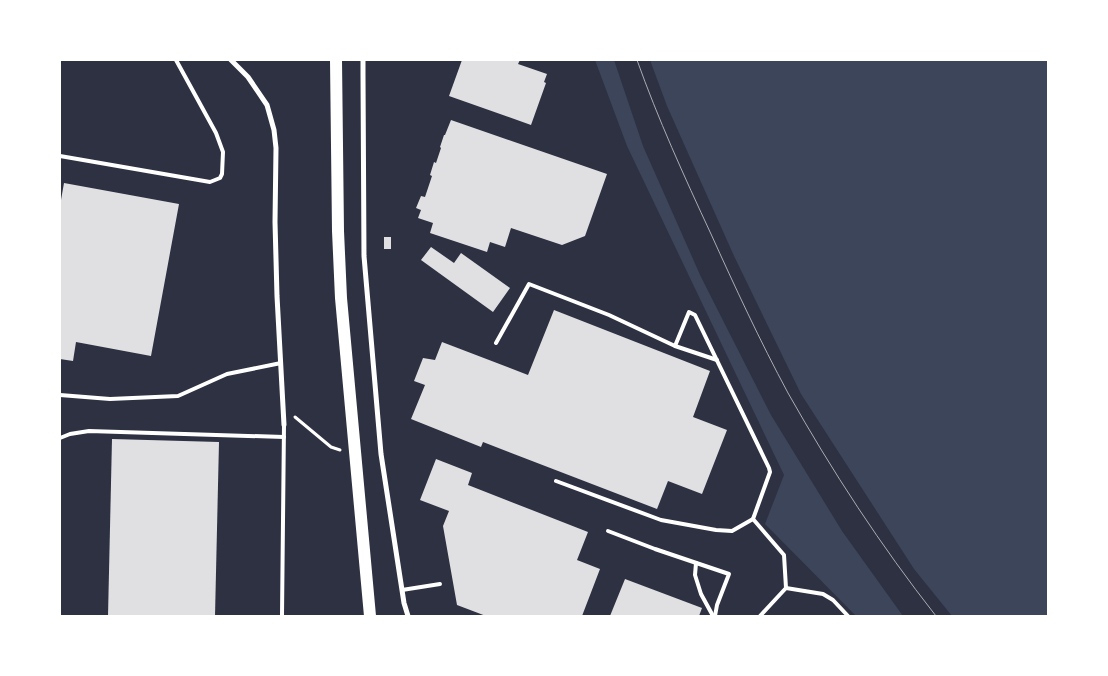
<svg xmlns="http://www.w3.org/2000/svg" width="1108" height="676" viewBox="0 0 1108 676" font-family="Helvetica,sans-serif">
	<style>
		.green { fill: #3c4559 }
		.building { fill: #e0e0e3 }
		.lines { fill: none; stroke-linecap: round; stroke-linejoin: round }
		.path { stroke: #fff; stroke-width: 3 }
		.service { stroke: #fff; stroke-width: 4 }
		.minor { stroke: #fff; stroke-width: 5 }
		.primary { stroke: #fff; stroke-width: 12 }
		.tram { stroke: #abadb3; stroke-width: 1 }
	</style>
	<rect width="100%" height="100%" fill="#2d3142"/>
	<!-- green -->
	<g class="green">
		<path d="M595,60H614L643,146L701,277L771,415L842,531L903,616H856L765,524L784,475L627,146Z"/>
		<path d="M650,60H1048V616H952L914,569L801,394L734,256L667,106Z"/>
	</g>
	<!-- building -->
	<g class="building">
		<path d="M462,60H520L518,64L547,74L544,82L546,83L531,125L449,96Z"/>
		<path d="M451,120L607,174L585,236L562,245L511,228L505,247L490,242L487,252L430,233L433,223L418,218L421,210L416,208L421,196L425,197L432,176L430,175L434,162L436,163L441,148L440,147L444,135H445Z"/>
		<path d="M64,183L179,204L151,356L76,342L73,361L60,359V199L61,200Z"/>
		<rect x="384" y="237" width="7" height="12"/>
		<path d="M431,247L454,263L461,253L510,288L493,312L421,260Z"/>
		<path d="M554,310L710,371L693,417L727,430L702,494L668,481L657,509L483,442L481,447L411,419L425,385L414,381L423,358L435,360L442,342L528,375Z"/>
		<path d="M112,439L219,442L215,616H108Z"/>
		<path d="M436,459L472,473L468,485L588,532L577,560L600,569L582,616H486L457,605L443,526L449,511L420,500Z"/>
		<path d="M625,579L702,608L699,616H610Z"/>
	</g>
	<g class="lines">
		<!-- path -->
		<path class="path" d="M295,417L331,447L340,450"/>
		<!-- service -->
		<g class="service">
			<path d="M60,156L210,182L220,178L222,174L223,152L216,133L176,60"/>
			<path d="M496,343L529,284L609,315L675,346L689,312L695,315L769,468L770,472L753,519L784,555L786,588"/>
			<path d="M675,346L717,360"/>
			<path d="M60,395L110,399L178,396L227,374L281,363"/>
			<path d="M60,438L70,434L89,431L284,437"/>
			<path d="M556,481L661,520L716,530L732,531L753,519"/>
			<path d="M608,531L655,549L729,574L717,605L715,616"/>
			<path d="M696,563L695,575L701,594L713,616"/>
			<path d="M402,590L440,584"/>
			<path d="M282,616L284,425"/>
			<path d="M760,616L786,588L823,594L833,600L848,616"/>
		</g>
		<!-- minor -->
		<g class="minor">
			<path d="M231,60L248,77L267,105L274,130L276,148L275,222L277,296L284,425"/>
			<path d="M363,60V75L364,256L381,454L404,603L408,616"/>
		</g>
		<!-- primary -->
		<path class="primary" d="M336,60L338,231L341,298L370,616"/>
		<!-- tram -->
		<path class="tram" d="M637,60C658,119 684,176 711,234C735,287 760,341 788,393C832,471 881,546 936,616"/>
	</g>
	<!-- border -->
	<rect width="1108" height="676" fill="none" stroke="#ffffff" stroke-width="122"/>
</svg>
